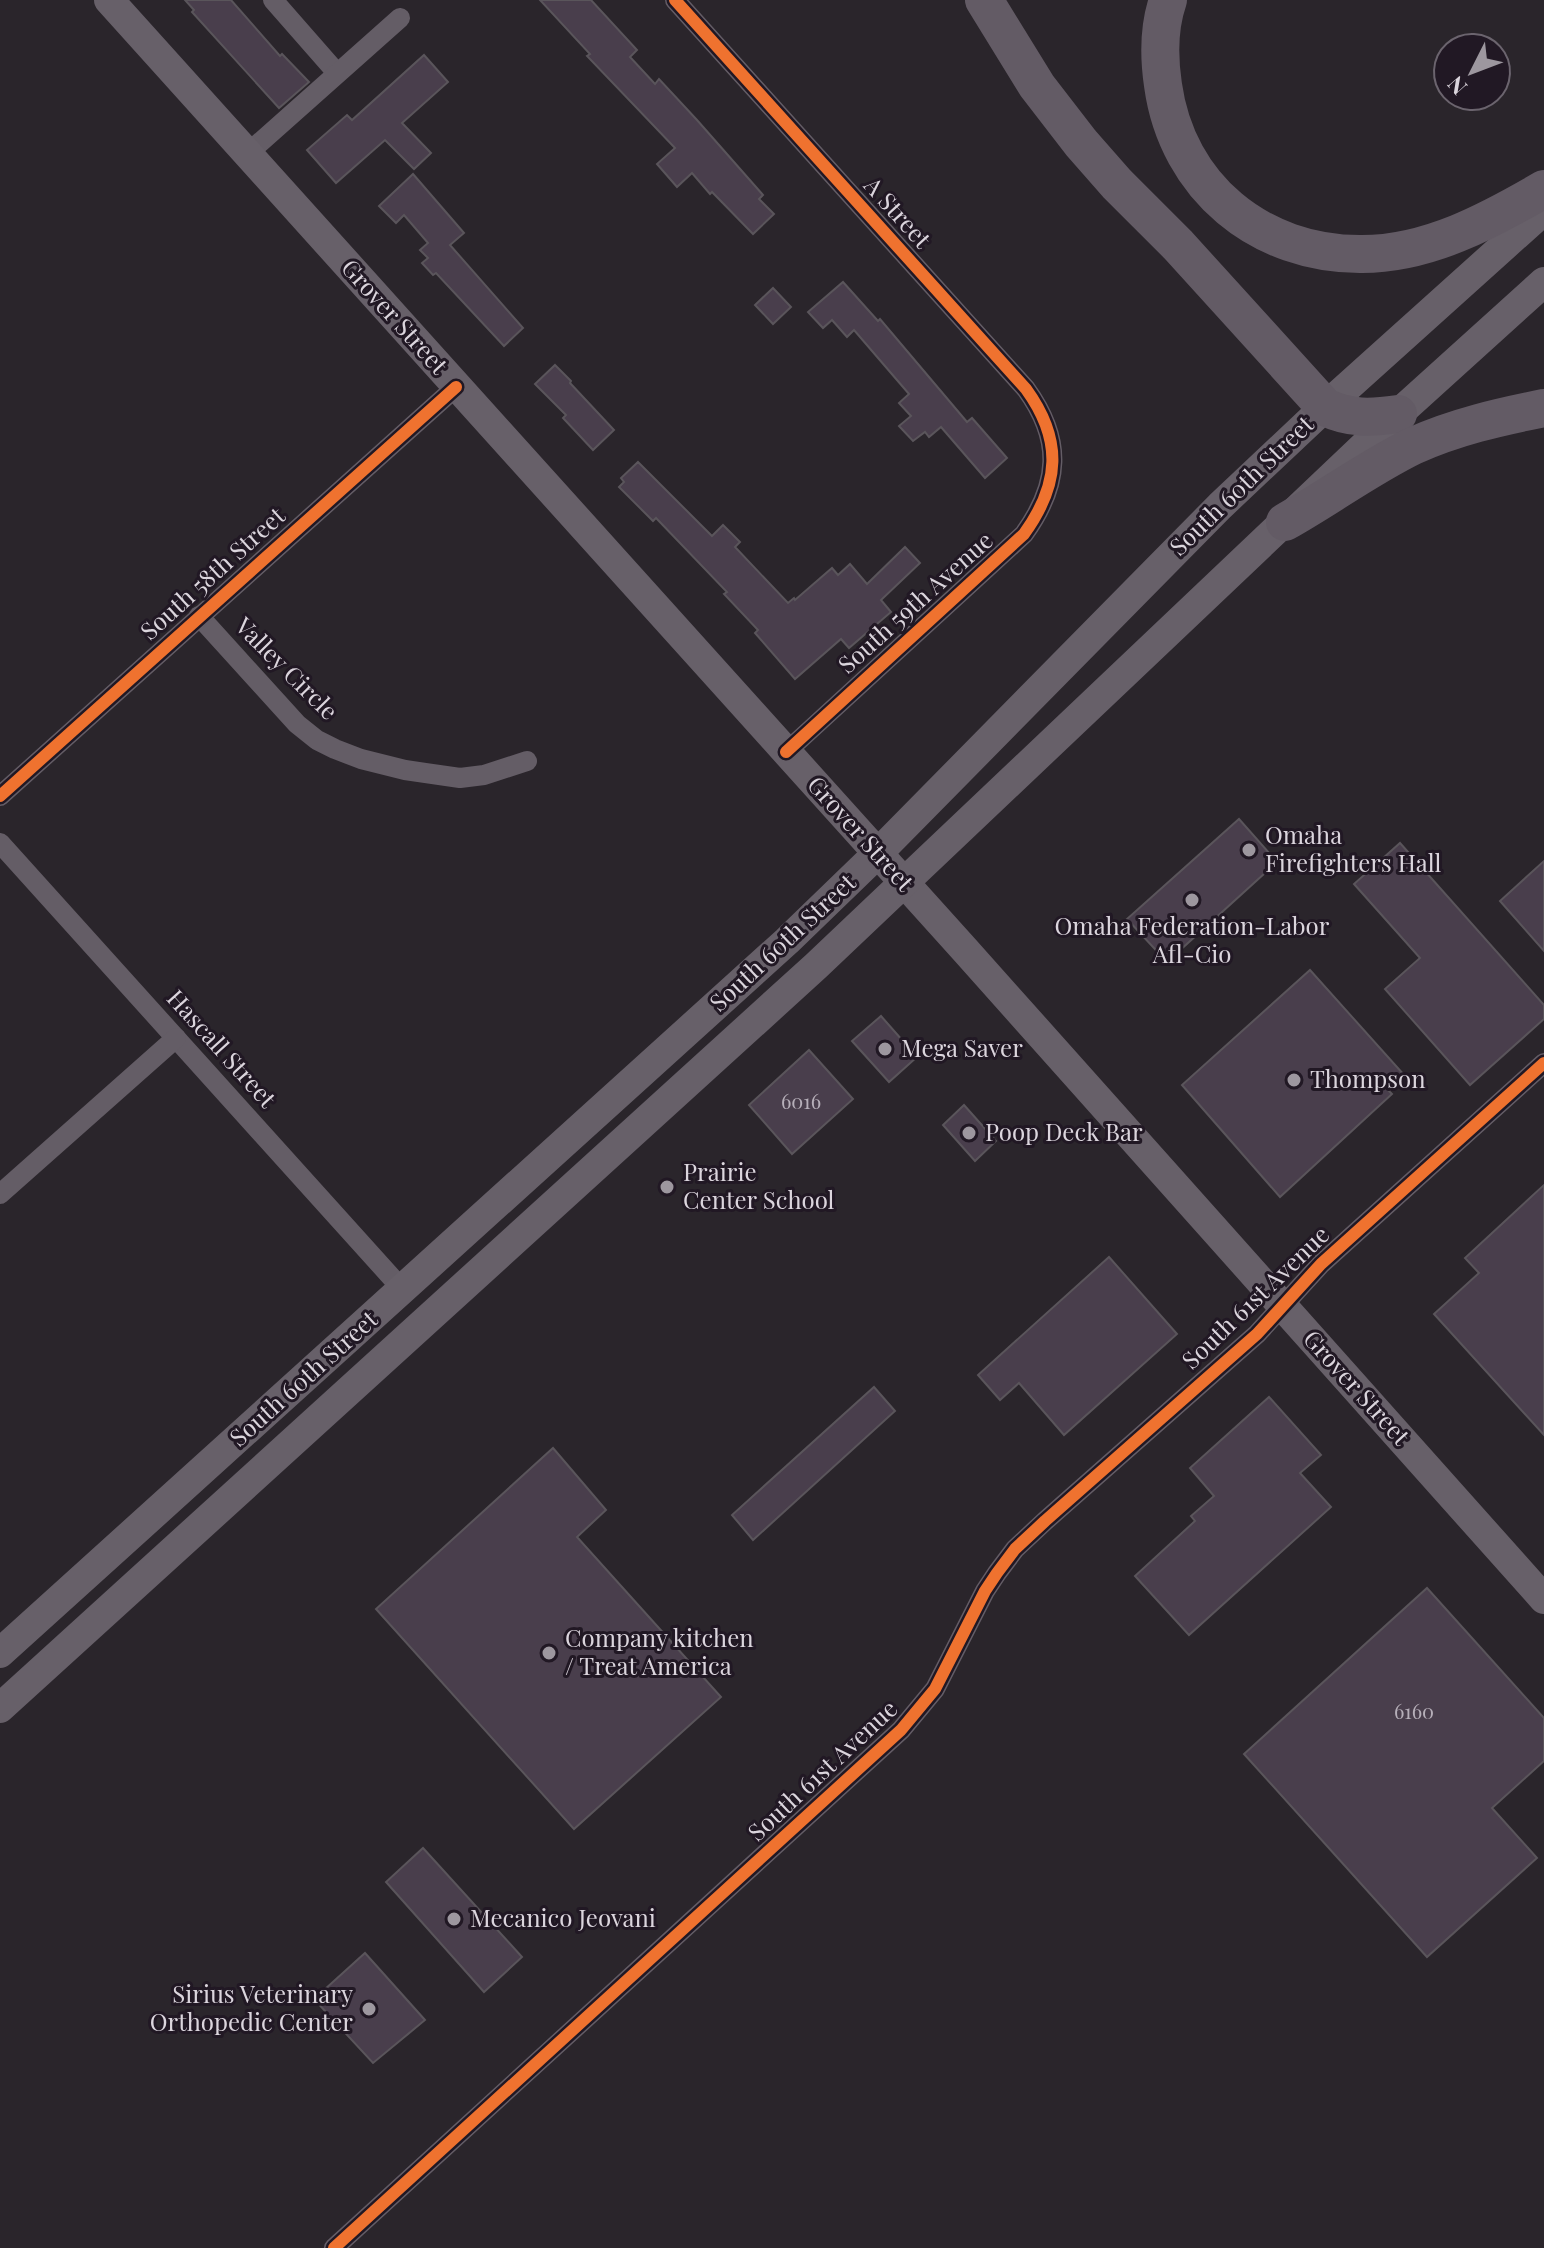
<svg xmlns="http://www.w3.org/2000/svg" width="1544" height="2248" viewBox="0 0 1544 2248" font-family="'Playfair Display',serif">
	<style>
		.building { fill: #493e4c; stroke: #5a555b; stroke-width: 2 }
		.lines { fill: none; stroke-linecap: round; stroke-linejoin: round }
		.street { stroke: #645d66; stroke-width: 20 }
		.secondary { stroke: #676069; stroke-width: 30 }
		.highway { stroke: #635b65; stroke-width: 38 }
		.cycleway-casing { stroke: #211824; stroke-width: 17 }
		.cycleway { stroke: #ef722f; stroke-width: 12 }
		.poi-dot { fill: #9d979f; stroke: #211824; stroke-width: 3 }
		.labels { text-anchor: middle; stroke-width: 6; stroke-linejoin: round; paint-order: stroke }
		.number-label { font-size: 20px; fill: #b6afb9 }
		.street-label { font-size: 24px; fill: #dbd5dd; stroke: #211824 }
		.poi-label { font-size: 24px; fill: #dbd5dd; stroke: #211824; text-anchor: start }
	</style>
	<rect width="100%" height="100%" fill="#2a252b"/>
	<!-- building -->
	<g class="building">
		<path d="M185,0H231L280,56L282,54L309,82L279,108L192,12L194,10Z"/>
		<path d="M540,0H591L637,50L630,57L655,84L659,79L697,120L763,195L759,199L774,214L753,234L712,192L710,194L692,173L677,187L657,164L675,148L587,56L590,54Z"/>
		<path d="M424,55L448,82L402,123L431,153L414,169L385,140L336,183L307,150L347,115L352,120Z"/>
		<path d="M413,174L464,233L450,245L523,328L504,346L436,273L433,275L422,263L428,258L420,250L428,243L404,215L396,223L379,206Z"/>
		<path d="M843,282L878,321L880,319L967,422L972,418L1007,458L985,478L941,427L929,437L925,432L913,441L899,426L911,416L899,403L909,394L854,330L847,337L832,320L823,328L808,312Z"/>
		<path d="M773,288L791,307L773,324L755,305Z"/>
		<path d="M555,365L571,381L570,383L614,430L593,450L563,418L566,415L535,384Z"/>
		<path d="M638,462L712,536L723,525L740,542L735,547L788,603L794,598L795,600L832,568L838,575L850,564L867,584L905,547L920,563L881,600L891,612L849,648L841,639L795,679L755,633L758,630L724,594L727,592L656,518L653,521L619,487L624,482L621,478Z"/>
		<path d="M1239,819L1277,862L1167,962L1127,919Z"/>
		<path d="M1400,843L1544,1005V1019L1470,1085L1385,989L1420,958L1354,884Z"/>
		<path d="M1544,861V951L1500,901Z"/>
		<path d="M1310,970L1405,1076L1389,1091L1392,1094L1280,1197L1182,1085Z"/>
		<path d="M881,1016L917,1057L889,1082L852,1041Z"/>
		<path d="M809,1050L853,1099L792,1154L749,1105Z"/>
		<path d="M964,1105L996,1141L975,1161L943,1125Z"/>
		<path d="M1544,1185V1435L1434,1314L1479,1273L1465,1258Z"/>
		<path d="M1109,1257L1177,1334L1064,1435L1019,1383L1000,1400L978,1375Z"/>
		<path d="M874,1387L895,1411L753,1540L732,1515Z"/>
		<path d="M1269,1397L1321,1455L1300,1473L1331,1507L1189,1635L1135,1576L1195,1521L1191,1516L1214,1496L1190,1468Z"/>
		<path d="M553,1448L606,1510L577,1537L721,1697L574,1829L376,1609Z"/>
		<path d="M1427,1588L1544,1718V1761L1492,1808L1537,1858L1427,1957L1244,1754Z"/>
		<path d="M423,1848L522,1957L484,1992L386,1882Z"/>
		<path d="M365,1953L425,2020L373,2063L314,1999Z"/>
	</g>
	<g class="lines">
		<!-- street -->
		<g class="street">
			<path d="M273,0L337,73"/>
			<path d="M675,0L1026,389C1063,440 1060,484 1024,534L786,752"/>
			<path d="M247,154L400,18"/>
			<path d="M199,616L297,724L317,740L335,749L361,759L405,770L460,778L484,775L527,761"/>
			<path d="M0,796L456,387"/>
			<path d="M0,843L403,1290"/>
			<path d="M0,1194L176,1038"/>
			<path d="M334,2248L901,1730L935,1689L985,1591L997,1573L1015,1549L1045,1521L1257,1334L1321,1264L1544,1063"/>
		</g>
		<!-- secondary -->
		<g class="secondary">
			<path d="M109,0L965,950L1544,1599"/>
			<path d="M0,1653L787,941L878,853L1220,506L1325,407L1544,210"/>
			<path d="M0,1708L816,966L1398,414L1544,282"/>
		</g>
		<!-- highway -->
		<g class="highway">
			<path d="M984,0L1037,86L1081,143L1117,184L1178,245L1325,407C1350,419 1371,418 1398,414"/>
			<path d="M1168,0C1159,26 1159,58 1163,85C1177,187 1260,255 1362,254C1428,254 1489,221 1544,189"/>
			<path d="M1285,522C1328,498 1368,468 1413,446C1455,427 1499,417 1544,408"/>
		</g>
		<!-- cycleway casing -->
		<g class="cycleway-casing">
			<g id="cycleway">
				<path d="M675,0L1026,389C1063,440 1060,484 1024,534L786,752"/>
				<path d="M0,796L456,387"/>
				<path d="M334,2248L901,1730L935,1689L985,1591L997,1573L1015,1549L1045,1521L1257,1334L1321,1264L1544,1063"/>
			</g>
		</g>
		<!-- cycleway -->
		<use href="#cycleway" class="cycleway"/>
	</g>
	<!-- markers -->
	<g class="poi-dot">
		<circle cx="1249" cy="850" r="8"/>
		<circle cx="1192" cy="900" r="8"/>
		<circle cx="885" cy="1049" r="8"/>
		<circle cx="1294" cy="1080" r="8"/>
		<circle cx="969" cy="1133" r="8"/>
		<circle cx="667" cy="1187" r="8"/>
		<circle cx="549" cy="1653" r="8"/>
		<circle cx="454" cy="1919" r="8"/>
		<circle cx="369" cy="2009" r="8"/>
	</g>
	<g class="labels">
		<!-- number labels -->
		<g class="number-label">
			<text x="801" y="1109">6016</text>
			<text x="1414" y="1719">6160</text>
		</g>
		<!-- street labels -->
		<g class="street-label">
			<text transform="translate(897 213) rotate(48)" y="8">A Street</text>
			<text transform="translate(394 317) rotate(48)" y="8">Grover Street</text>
			<text transform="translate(1242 486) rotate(-44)" y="8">South 60th Street</text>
			<text transform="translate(213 574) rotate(-42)" y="8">South 58th Street</text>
			<text transform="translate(916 603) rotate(-42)" y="8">South 59th Avenue</text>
			<text transform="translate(286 669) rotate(45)" y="8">Valley Circle</text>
			<text transform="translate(860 834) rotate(48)" y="8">Grover Street</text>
			<text transform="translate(783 943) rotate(-43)" y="8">South 60th Street</text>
			<text transform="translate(221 1049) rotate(48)" y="8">Hascall Street</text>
			<text transform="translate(1256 1298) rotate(-44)" y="8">South 61st Avenue</text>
			<text transform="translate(304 1379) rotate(-42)" y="8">South 60th Street</text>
			<text transform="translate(1356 1388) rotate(48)" y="8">Grover Street</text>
			<text transform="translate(823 1771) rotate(-43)" y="8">South 61st Avenue</text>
		</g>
		<!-- poi labels -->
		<g class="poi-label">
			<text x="1265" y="844">Omaha<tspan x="1265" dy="28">Firefighters Hall</tspan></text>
			<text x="1192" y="935" text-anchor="middle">Omaha Federation-Labor<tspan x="1192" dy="28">Afl-Cio</tspan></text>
			<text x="901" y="1057">Mega Saver</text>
			<text x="1310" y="1088">Thompson</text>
			<text x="985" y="1141">Poop Deck Bar</text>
			<text x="683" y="1181">Prairie<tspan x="683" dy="28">Center School</tspan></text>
			<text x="565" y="1647">Company kitchen<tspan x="565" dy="28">/ Treat America</tspan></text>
			<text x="470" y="1927">Mecanico Jeovani</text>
			<text x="353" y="2003" text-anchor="end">Sirius Veterinary<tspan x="353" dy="28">Orthopedic Center</tspan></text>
		</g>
	</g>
	<!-- north arrow -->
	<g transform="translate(1472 72) rotate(228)"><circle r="38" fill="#211824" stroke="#6b646e" stroke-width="2"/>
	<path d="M0-6L14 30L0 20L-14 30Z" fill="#9d979f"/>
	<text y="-12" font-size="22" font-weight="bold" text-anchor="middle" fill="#dbd5dd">N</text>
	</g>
</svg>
